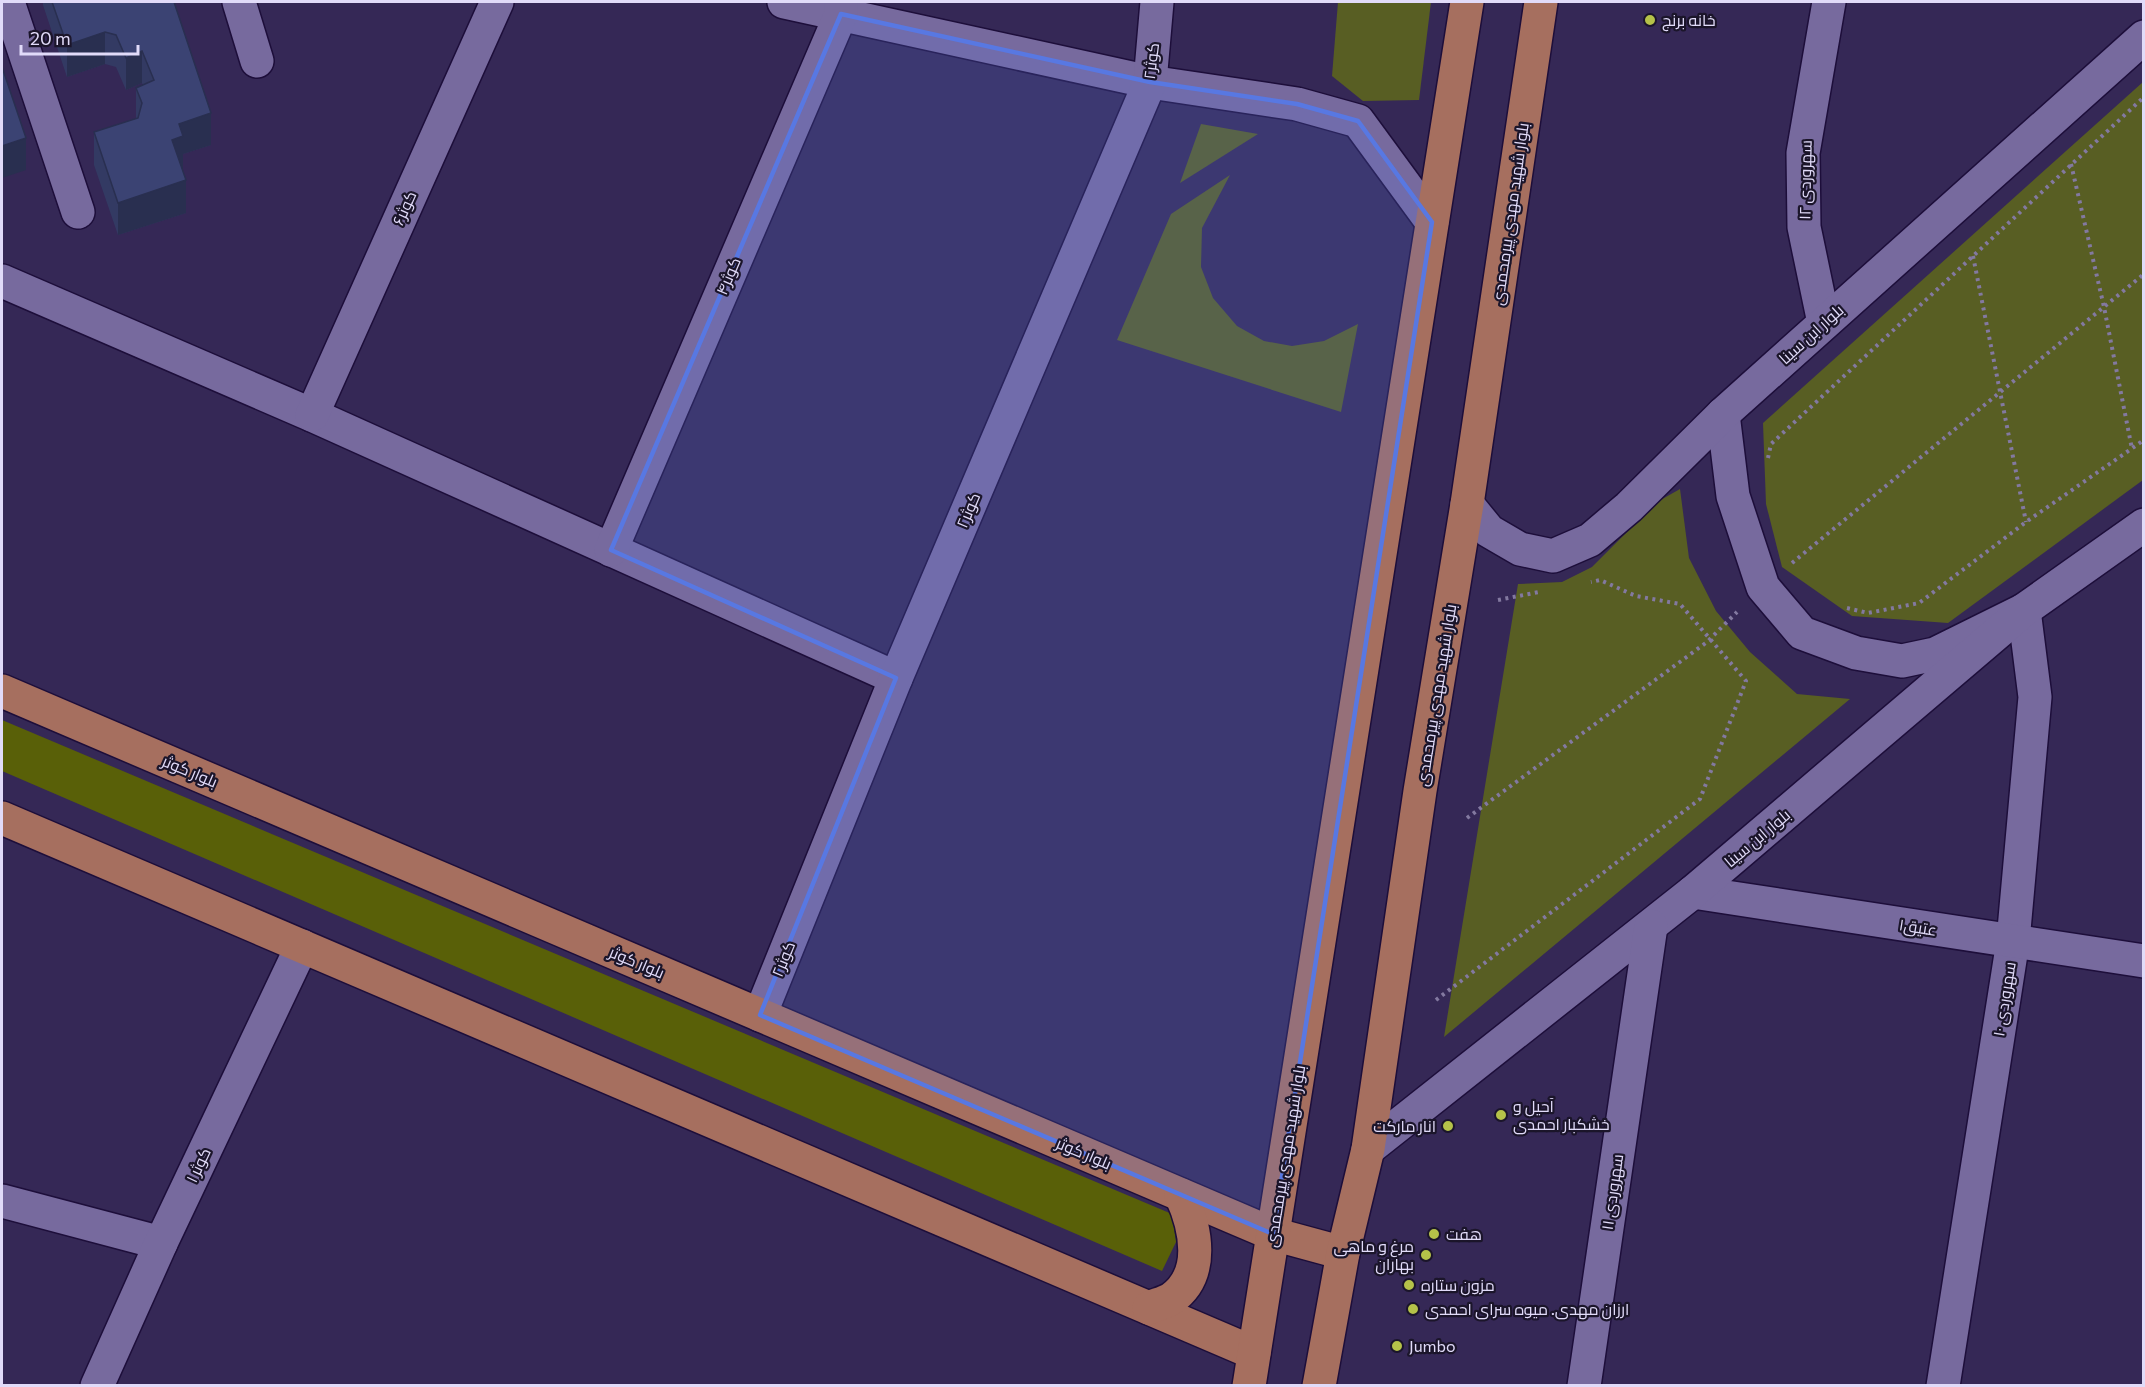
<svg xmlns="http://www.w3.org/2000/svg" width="2145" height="1387" viewBox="0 0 2145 1387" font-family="Commissioner,Cairo,sans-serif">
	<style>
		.green { fill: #585e23 }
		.forest { fill: #596008 }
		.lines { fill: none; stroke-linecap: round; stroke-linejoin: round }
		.minor-casing { stroke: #1d0e3a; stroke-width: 36 }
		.major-casing { stroke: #1d0e3a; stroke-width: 36 }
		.path { stroke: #8379a0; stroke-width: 4; stroke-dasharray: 3 4.5; stroke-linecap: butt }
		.minor { stroke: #776a9e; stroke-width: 33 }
		.major { stroke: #a66f5f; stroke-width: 33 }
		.wall { fill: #333a63 }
		.shaded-wall { fill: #292f50 }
		.building { fill: #3b4373; stroke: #292f50; stroke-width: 1.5 }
		.marked { fill: #5878e2; fill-opacity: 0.2; stroke: #5878e2; stroke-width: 4.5; stroke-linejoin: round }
		.poi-dot { fill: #b5c249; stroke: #1b152a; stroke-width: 2 }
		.labels { text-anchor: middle; stroke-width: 4.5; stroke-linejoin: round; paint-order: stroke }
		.poi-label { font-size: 16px; fill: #e1dbf9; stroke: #1b152a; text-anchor: start }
		.street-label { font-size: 16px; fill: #e1dbf9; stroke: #1b152a }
	</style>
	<rect width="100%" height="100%" fill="#352856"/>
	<!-- green -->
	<g class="green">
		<path d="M1338,2H1431L1419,100L1363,101L1332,76Z"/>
		<path d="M2143,82V480L1948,623L1852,616L1782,567L1766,504L1763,423Z"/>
		<path d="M1201,124L1258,134L1180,183Z"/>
		<path d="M1230,175L1202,228L1201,267L1213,298L1237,326L1264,341L1292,346L1324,341L1358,324L1341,412L1117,340L1171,214Z"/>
		<path d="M1680,489L1689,558L1716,611L1750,652L1797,694L1850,699L1444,1037L1518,584L1562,582L1592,567L1657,502Z"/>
	</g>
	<!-- forest -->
	<path class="forest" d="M2,720L1172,1214L1176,1242L1162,1271L2,771Z"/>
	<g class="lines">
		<!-- minor casing -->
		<g class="minor-casing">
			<g id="minor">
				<path d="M8,2L78,212"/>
				<path d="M239,2L257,61"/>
				<path d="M784,2L1150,82L1297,104L1358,121L1432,222"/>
				<path d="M2,281L312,415L896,678"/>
				<path d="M1824,323L1804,227L1803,153L1829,2"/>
				<path d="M1723,414L1733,496L1763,587L1802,633L1856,653L1902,661L1935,654L2024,610L2035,697L2013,941L1943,1386"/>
				<path d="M312,415L497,2"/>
				<path d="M1467,504L1489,531L1520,549L1553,556L1590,540L1629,507L1723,414L2144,37"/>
				<path d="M611,550L841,14V2"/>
				<path d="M1693,892L2144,961"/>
				<path d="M760,1015L896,678L1150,82L1157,2"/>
				<path d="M1368,1149L1693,892L2024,610L2144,525"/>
				<path d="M2,1201L161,1243"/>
				<path d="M97,1386L161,1243L302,946"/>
				<path d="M1584,1386L1651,926"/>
			</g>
		</g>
		<!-- major casing -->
		<g class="major-casing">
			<g id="major">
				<path d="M2,691L1233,1217L1273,1234L1343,1253"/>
				<path d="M2,818L1254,1353"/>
				<path d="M1149,1308C1155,1305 1164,1303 1171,1299C1206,1275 1196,1228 1181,1195"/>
				<path d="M1249,1386L1467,2"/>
				<path d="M1319,1386L1343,1253L1368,1149L1420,791L1467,504L1541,2"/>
			</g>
		</g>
		<!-- path -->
		<g class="path">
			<path d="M2071,164L2104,307L2132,449"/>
			<path d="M1973,256L2026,522"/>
			<path d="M1768,458L1771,444L2144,97"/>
			<path d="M1792,563L2144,274"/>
			<path d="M1498,600L1539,592"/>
			<path d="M1847,608L1868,613L1919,603L2026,522L2144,440"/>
			<path d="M1467,818L1707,642L1737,612"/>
			<path d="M1436,1000L1700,799L1746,681L1680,604L1636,596L1600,580L1591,582"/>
		</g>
		<!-- minor -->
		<use href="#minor" class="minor"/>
		<!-- major -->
		<use href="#major" class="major"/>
	</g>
	<!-- wall -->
	<path class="wall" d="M43,2H174L211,145L183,154V169H182L186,213L118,235L94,165V132L136,119V88L143,85L142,83L126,90L116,67L105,64L67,77L43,5Z"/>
	<!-- shaded-wall -->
	<g class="shaded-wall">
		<path d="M105,32V64L67,77V45Z"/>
		<path d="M142,51V83L126,90V58Z"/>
		<path d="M211,113V145L183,154V169L172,172V140L179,124Z"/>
		<path d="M26,138V170L2,178V146Z"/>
		<path d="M186,180V213L118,235V203Z"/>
	</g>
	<!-- building -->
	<g class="building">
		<path d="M52,2H174L211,113L179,124L183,136L172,140L186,180L118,203L94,132L138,118L142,103L136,88L154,80L142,51L126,58L116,35L105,32L67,45Z"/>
		<path d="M2,67L26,138L2,146Z"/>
	</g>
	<!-- marked area -->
	<path class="marked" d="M841,14L1150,82L1297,104L1358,121L1432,222L1273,1234L760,1015L896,678L611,550Z"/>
	<!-- markers -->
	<g class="poi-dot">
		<circle cx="1650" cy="20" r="6"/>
		<circle cx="1501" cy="1115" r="6"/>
		<circle cx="1448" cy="1126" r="6"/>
		<circle cx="1434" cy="1234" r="6"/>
		<circle cx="1426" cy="1255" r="6"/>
		<circle cx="1409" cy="1285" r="6"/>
		<circle cx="1413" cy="1309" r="6"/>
		<circle cx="1397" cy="1346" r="6"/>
	</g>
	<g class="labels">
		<!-- poi labels -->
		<g class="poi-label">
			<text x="1662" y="26">خانه برنج</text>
			<text x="1513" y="1112">آحیل و<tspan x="1513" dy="18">خشکبار احمدی</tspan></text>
			<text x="1436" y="1132" text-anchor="end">انار مارکت</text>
			<text x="1446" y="1240">هفت</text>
			<text x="1414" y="1252" text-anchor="end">مرغ و ماهی<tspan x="1414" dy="18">بهاران</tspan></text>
			<text x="1421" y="1291">مزون ستاره</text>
			<text x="1425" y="1315">ارزان مهدی. میوه سرای احمدی</text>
			<text x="1409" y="1352">Jumbo</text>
		</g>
		<!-- street labels -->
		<g class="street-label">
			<text transform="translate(1151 61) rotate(-83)" y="6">کوثر۲</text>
			<text transform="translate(1805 180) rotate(-89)" y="6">سهروردی ۱۲</text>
			<text transform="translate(404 208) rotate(-66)" y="6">کوثر۶</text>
			<text transform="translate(1510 214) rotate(-82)" y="6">بلوار شهید مهدی پیرمحمدی</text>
			<text transform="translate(728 276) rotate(-67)" y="6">کوثر۴</text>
			<text transform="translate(1811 334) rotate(-42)" y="6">بلوار ابن سینا</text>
			<text transform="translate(968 510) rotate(-67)" y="6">کوثر۲</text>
			<text transform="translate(1436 695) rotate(-81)" y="6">بلوار شهید مهدی پیرمحمدی</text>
			<text transform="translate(190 771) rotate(23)" y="6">بلوار کوثر</text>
			<text transform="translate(1757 838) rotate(-40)" y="6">بلوار ابن سینا</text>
			<text transform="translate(1918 927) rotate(9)" y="6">عتیق۱</text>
			<text transform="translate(783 959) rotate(-68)" y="6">کوثر۲</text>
			<text transform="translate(637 962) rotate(23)" y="6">بلوار کوثر</text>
			<text transform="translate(2004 999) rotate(-81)" y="6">سهروردی ۱۰</text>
			<text transform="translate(1084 1153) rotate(23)" y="6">بلوار کوثر</text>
			<text transform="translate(1285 1156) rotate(-81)" y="6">بلوار شهید مهدی پیرمحمدی</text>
			<text transform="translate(198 1165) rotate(-65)" y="6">کوثر ۱</text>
			<text transform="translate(1612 1192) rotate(-82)" y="6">سهروردی ١١</text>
		</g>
	</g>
	<!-- border -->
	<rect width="2145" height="1387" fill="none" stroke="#e1dbf9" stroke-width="6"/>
	<!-- scale -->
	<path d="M21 45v9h117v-9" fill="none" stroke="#e1dbf9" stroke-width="3"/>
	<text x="30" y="45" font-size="18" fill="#e1dbf9" stroke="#1b152a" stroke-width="4.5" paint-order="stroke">20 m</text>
</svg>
